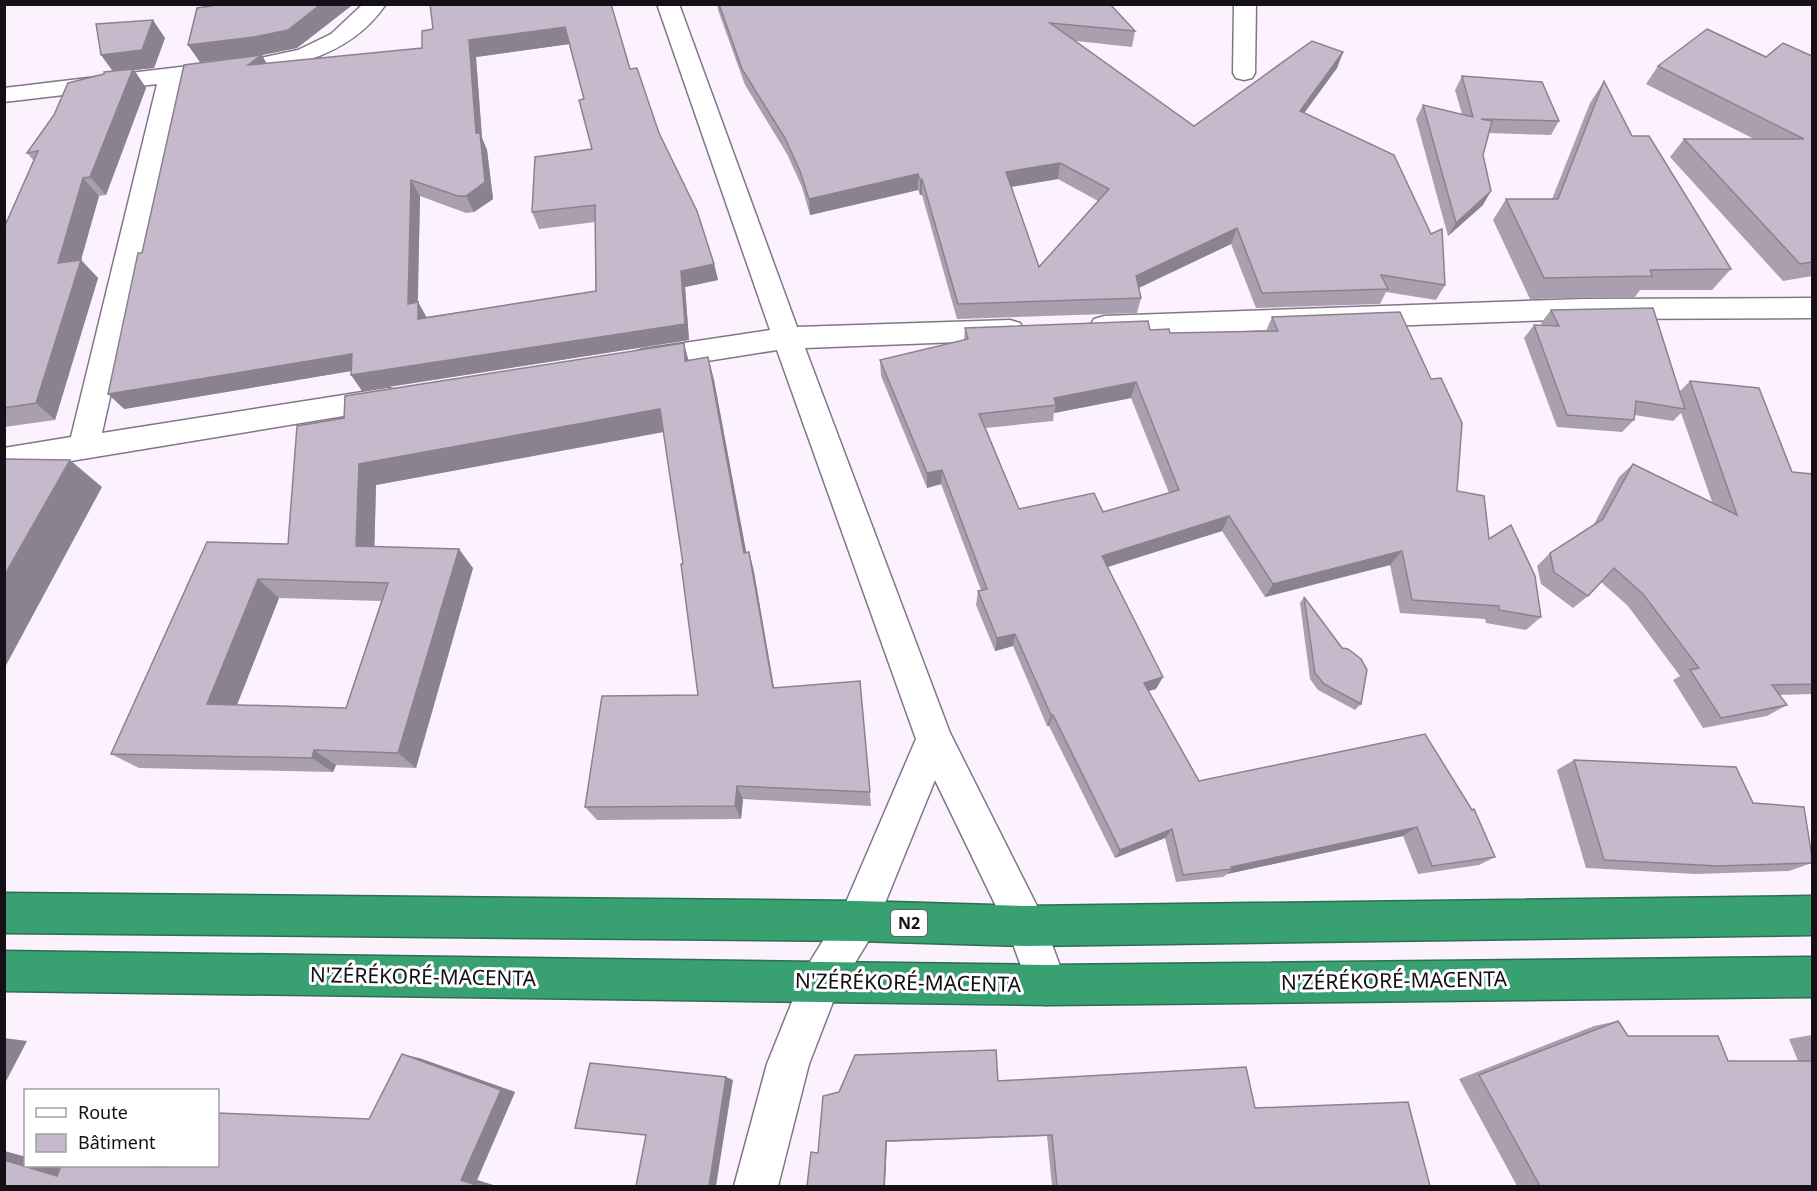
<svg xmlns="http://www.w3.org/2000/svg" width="1817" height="1191" viewBox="0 0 1817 1191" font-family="'Noto Sans',sans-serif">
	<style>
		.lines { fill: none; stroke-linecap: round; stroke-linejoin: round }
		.minor-casing { stroke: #827587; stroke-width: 3 }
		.highway-casing { stroke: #2c6e52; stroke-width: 3 }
		.minor { fill: #fff; fill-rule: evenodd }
		.highway { fill: #39a071; fill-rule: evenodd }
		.wall { fill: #aa9faf; fill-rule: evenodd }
		.shaded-wall { fill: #8b828f }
		.building { fill: #c6b9cc; stroke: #8b828f; stroke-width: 1.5; fill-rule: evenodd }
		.labels { text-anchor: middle; stroke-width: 6; stroke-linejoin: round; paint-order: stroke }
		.shield { fill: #fff; stroke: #5b585d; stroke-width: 1.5 }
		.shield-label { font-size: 16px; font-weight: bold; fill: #151017 }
		.near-street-label { font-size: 21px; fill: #151017; stroke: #fff }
	</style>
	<rect width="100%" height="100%" fill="#fbf2fe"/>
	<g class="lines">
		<!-- minor casing -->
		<g class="minor-casing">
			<g id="minor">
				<path d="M363,4H386C341,71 254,72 181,82L102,433L388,388L398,391L403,399L398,407L4,472V448L71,437L157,84L4,102V88L265,57L298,50L331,34Z"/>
				<path d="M657,4H679L797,327L1010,320L1020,323L1024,330L1020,337L1010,340L805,348L950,733L1040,912L1067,985L1061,999L1047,1005L1033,999L1009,933L935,780L872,935L836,994L809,1064L778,1186H734L767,1064L800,982L806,968L844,907L916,739L777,350L644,371L634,368L630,360L634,352L644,349L770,330Z"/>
				<path d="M1234,4H1256L1255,73L1252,78L1244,80L1236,78L1233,73Z"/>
				<path d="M1812,298V318L1583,319L1104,336L1094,333L1090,326L1094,319L1104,316L1583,299Z"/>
			</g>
		</g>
		<!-- highway casing -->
		<g class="highway-casing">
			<g id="highway">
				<path d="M4,893L858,901L1026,906L1812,896V935L1026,946L858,941L4,933Z"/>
				<path d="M4,951L1047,965L1812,957V997L1047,1005L4,991Z"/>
			</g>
		</g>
		<!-- minor -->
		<use href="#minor" class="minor"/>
		<!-- highway -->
		<use href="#highway" class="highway"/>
	</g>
	<!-- wall -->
	<g class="wall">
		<path d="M611,4L630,69L714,264L718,280L685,287L689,340L362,391L351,371L124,409L142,253L238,58L200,62L188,45L351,6L297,48L262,55L267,64L422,48ZM569,44L584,99L592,149L532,212L539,229L595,222L596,291L426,317L418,302L420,196L466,213L474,212L493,199L487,150L482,138L476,57Z"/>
		<path d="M717,4H1110L1135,31L1132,47L1076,41L1194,126L1343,52L1337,68L1304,113L1445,285L1436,300L1386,292L1380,304L1256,308L1231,244L1139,288L1141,298L1137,313L957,319L922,195H920L918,190L810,215L802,187L787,154L745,85L718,10ZM1058,179L1098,201L1039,267L1011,187Z"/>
		<path d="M165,38L154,68L134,70L146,88L106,195L99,196L81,260L98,278L55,420L4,427V228L34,161L27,153L104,74L113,71Z"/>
		<path d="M1812,56V276L1783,281L1670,157L1684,139H1754L1646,84L1658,66L1766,57Z"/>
		<path d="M1462,76L1559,121L1551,135L1489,133L1483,155V205L1448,236L1416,119L1423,105L1462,114L1455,90Z"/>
		<path d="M1604,81L1632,136L1731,269L1712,290H1640L1635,297L1530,299L1493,220L1506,199H1552L1590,103Z"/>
		<path d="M1551,310L1680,391L1690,381L1792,472L1812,474V694L1779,695L1787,705L1767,716L1703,728L1673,680L1680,676L1628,606L1601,582L1588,596L1573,608L1541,584L1537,566L1550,553L1593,526L1619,477L1633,464L1712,502L1681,413L1673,421L1634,415V420L1622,432L1557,427L1524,338L1534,325L1543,326L1541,323Z"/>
		<path d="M1272,317L1457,491L1541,617L1526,630L1486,623L1485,619L1400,613L1390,565L1265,597L1222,531L1107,567L1156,689L1148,691L1199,781L1425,734L1495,857L1479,865L1418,874L1403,836L1227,874L1223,877L1176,882L1165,838L1115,858L1049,726H1047L1013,646L995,651L976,605L978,591L981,590L941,484L927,488L881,376L880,360L964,340L965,328L1150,330L1170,333L1266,331ZM1131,398L1169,493L1103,512L1019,509L986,428L1053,421L1054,413Z"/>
		<path d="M708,357L714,380L746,553L749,552L754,572L774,688L860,681L871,806L743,799L741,819L597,820L585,807L698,695L683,564L664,432L376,485L374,546L473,568L416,768L336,765L333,772L139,768L111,754L288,544L297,426ZM279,598L381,601L346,708L237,705Z"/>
		<path d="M1304,597L1361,704L1355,710L1318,690L1310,679L1300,603Z"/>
		<path d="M1574,760L1753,803L1812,863L1789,871L1696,874L1586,868L1557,770Z"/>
		<path d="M1618,1021L1628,1036L1728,1061H1798L1789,1039L1812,1035V1186H1517L1459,1079L1594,1026Z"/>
		<path d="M419,1058L515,1092L477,1180L496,1186H4V1151L26,1157V1166H55L61,1167V1166L168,1167L369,1119Z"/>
		<path d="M998,1081L1255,1108L1430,1186H1052L1047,1136L887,1142L818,1153Z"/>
	</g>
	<!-- shaded-wall -->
	<g class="shaded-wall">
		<path d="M321,4H350L351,6L297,48L262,55L271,72L248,65L261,55L200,62L188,45Z"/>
		<path d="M153,20L165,38L154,68L134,70L146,88L106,195L90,177L114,73L101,55Z"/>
		<path d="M565,27L570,44L476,57L482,138L487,150L493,199L474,212L466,196L476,133L469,40Z"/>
		<path d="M1343,52L1337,68L1294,127L1300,111Z"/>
		<path d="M1060,163L1058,179L1004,188L1006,172Z"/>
		<path d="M918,174V190L810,215L809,199Z"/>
		<path d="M83,178L99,196L77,274L81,260L98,278L55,420L36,403L58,263Z"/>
		<path d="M922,179V195H920V180Z"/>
		<path d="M411,180L420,196L417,320L408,304Z"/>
		<path d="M1491,191L1483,205L1448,236L1456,223Z"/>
		<path d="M1237,228L1231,244L1132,291L1136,276Z"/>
		<path d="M714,264L718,280L685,287L689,340L362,391L351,375L681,271Z"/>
		<path d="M418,302L427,318L418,319Z"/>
		<path d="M684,343L690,366L685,361Z"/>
		<path d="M352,354L363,369L124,409L108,394Z"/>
		<path d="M708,357L714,380L750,572L744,553Z"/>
		<path d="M1136,382L1131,398L1054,413L1056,405L1054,398Z"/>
		<path d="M660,409L668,431L376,485L374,566L356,546L359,464Z"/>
		<path d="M70,460L102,487L4,669V576Z"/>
		<path d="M942,470L941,484L927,488V473Z"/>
		<path d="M1229,516L1222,531L1098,570L1102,556Z"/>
		<path d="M459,549L473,568L416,768L398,753Z"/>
		<path d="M1402,551L1390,565L1265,597L1273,584Z"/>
		<path d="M749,552L754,572L777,705L773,688Z"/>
		<path d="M258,579L279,598L231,720L207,704Z"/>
		<path d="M1015,634L1013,646L995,651L997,638Z"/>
		<path d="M1163,677L1156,689L1138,694L1144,683Z"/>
		<path d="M1051,715H1053L1049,726H1047Z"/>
		<path d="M314,750L336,765L333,772L312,758Z"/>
		<path d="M737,786L743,799L741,819L735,806Z"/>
		<path d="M1417,827L1403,836L1227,874L1232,869L1231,867Z"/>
		<path d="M1172,829L1165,838L1115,858L1120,850Z"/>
		<path d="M4,1038L27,1041L4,1085Z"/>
		<path d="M402,1054L419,1058L515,1092L477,1180L496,1186H479L461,1180Z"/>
		<path d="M726,1077L733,1080L716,1186H709Z"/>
		<path d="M886,1141L887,1142L885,1186H884Z"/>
		<path d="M4,1151L26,1157V1166H55L88,1175L57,1176L4,1160Z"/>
	</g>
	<!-- building -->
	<g class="building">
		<path d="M224,4H321L288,30L254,37L188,45L197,8Z"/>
		<path d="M430,4H611L630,69L637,68L659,133L697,211L714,264L681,271L685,324L351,375L352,354L108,394L138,253H142L184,65L261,55L248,65L422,48V31L433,29ZM565,27L584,99L579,100L592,149L535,157L532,212L595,205L596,291L418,319V302L408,304L411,180L458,196H466L485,182L480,133H476L469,40Z"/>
		<path d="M719,4H1110L1135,31L1050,23L1194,126L1312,41L1343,52L1300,111L1394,155L1431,234L1442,229L1445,285L1381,275L1388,289L1262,293L1237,228L1136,276L1141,298L958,304L922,179L920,180L918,174L809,199L800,171L785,138L742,69ZM1060,163L1109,189L1039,267L1006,172Z"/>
		<path d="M153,20L142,50L101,55L96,24Z"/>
		<path d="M1707,29L1766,57L1783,43L1812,56V262L1800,264L1684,139H1804L1658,66Z"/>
		<path d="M133,69L90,177L83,178L58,263L81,260L36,403L4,408V228L38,151L27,153L54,115L68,83L104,74V72Z"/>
		<path d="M1462,76L1542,82L1559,121L1481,119L1492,121L1483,155L1491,191L1456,223L1423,105L1473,117Z"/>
		<path d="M1604,81L1632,136H1649L1731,269L1650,270L1652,276L1544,278L1506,199H1558Z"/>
		<path d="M1653,308L1685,409L1636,401L1634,420L1567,415L1534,325L1559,326L1551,310Z"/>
		<path d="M1400,312L1431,379L1441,378L1462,423L1457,491L1484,496L1489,539L1511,525L1535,576L1541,617L1499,610V606L1412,600L1402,551L1273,584L1229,516L1102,556L1163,677L1144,683L1199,781L1425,734L1472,810L1474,809L1495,857L1432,866L1417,827L1231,867L1232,869L1183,875L1172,829L1120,850L1053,715H1051L1015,634L997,638L978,591L987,589L942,470L927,473L880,360L968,339L965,328L1148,321L1150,330L1169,329L1170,333L1278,331L1272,317ZM1136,382L1179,490L1103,512L1094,493L1019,509L979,414L1056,405L1054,398Z"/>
		<path d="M684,343L685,361L708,357L744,553L749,552L773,688L860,681L870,792L737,786L735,806L585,807L602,696L698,695L681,564H683L660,409L359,464L356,546L459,549L398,753L314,750L312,758L111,754L207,542L288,544L297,426L344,418L345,396ZM258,579L388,583L346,708L207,704Z"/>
		<path d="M1690,381L1759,388L1792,472L1812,474V684L1772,685L1787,705L1721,718L1690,670L1699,668L1643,594L1614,568L1588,596L1554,572L1550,553L1603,519L1633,464L1737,515Z"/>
		<path d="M4,459L70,460L4,576Z"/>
		<path d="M1304,597L1342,648L1348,649L1361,659L1367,670L1361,704L1324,684L1315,673Z"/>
		<path d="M1574,760L1736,767L1753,803L1804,807L1812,857V863L1718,866L1604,860Z"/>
		<path d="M1618,1021L1628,1036H1718L1728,1061H1812V1186H1540L1479,1075Z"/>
		<path d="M996,1050L998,1081L1246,1067L1255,1108L1408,1102L1430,1186H1057L1052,1135L886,1141L884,1186H807L811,1152L818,1153L823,1096L839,1092L855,1055Z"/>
		<path d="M402,1054L501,1090L461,1180L479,1186H4V1160L57,1176L61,1166L168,1167L169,1166H218V1113L369,1119Z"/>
		<path d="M590,1063L726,1077L709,1186H636L646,1135L575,1128Z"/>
	</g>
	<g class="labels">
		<!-- shield labels -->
		<rect class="shield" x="891" y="910" width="36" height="26" rx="4.5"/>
		<g class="shield-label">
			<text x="909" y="929">N2</text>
		</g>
		<!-- near-street labels -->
		<g class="near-street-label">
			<text transform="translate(423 977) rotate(1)" y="7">N'ZÉRÉKORÉ-MACENTA</text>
			<text transform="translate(1394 981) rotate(-1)" y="7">N'ZÉRÉKORÉ-MACENTA</text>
			<text transform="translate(908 983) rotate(1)" y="7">N'ZÉRÉKORÉ-MACENTA</text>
		</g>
	</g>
	<!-- border -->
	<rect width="1817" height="1191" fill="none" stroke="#151017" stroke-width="12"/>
	<!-- legend -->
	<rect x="24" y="1089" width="195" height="78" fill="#ffffff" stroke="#a19fa2" stroke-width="1.5"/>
	<rect x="36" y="1108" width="30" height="9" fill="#ffffff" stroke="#a19fa2" stroke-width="1.5"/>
	<text x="78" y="1119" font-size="18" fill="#151017">Route</text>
	<rect x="36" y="1134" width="30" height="18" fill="#c6b9cc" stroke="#a19fa2" stroke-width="1.5"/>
	<text x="78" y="1149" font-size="18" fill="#151017">Bâtiment</text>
</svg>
